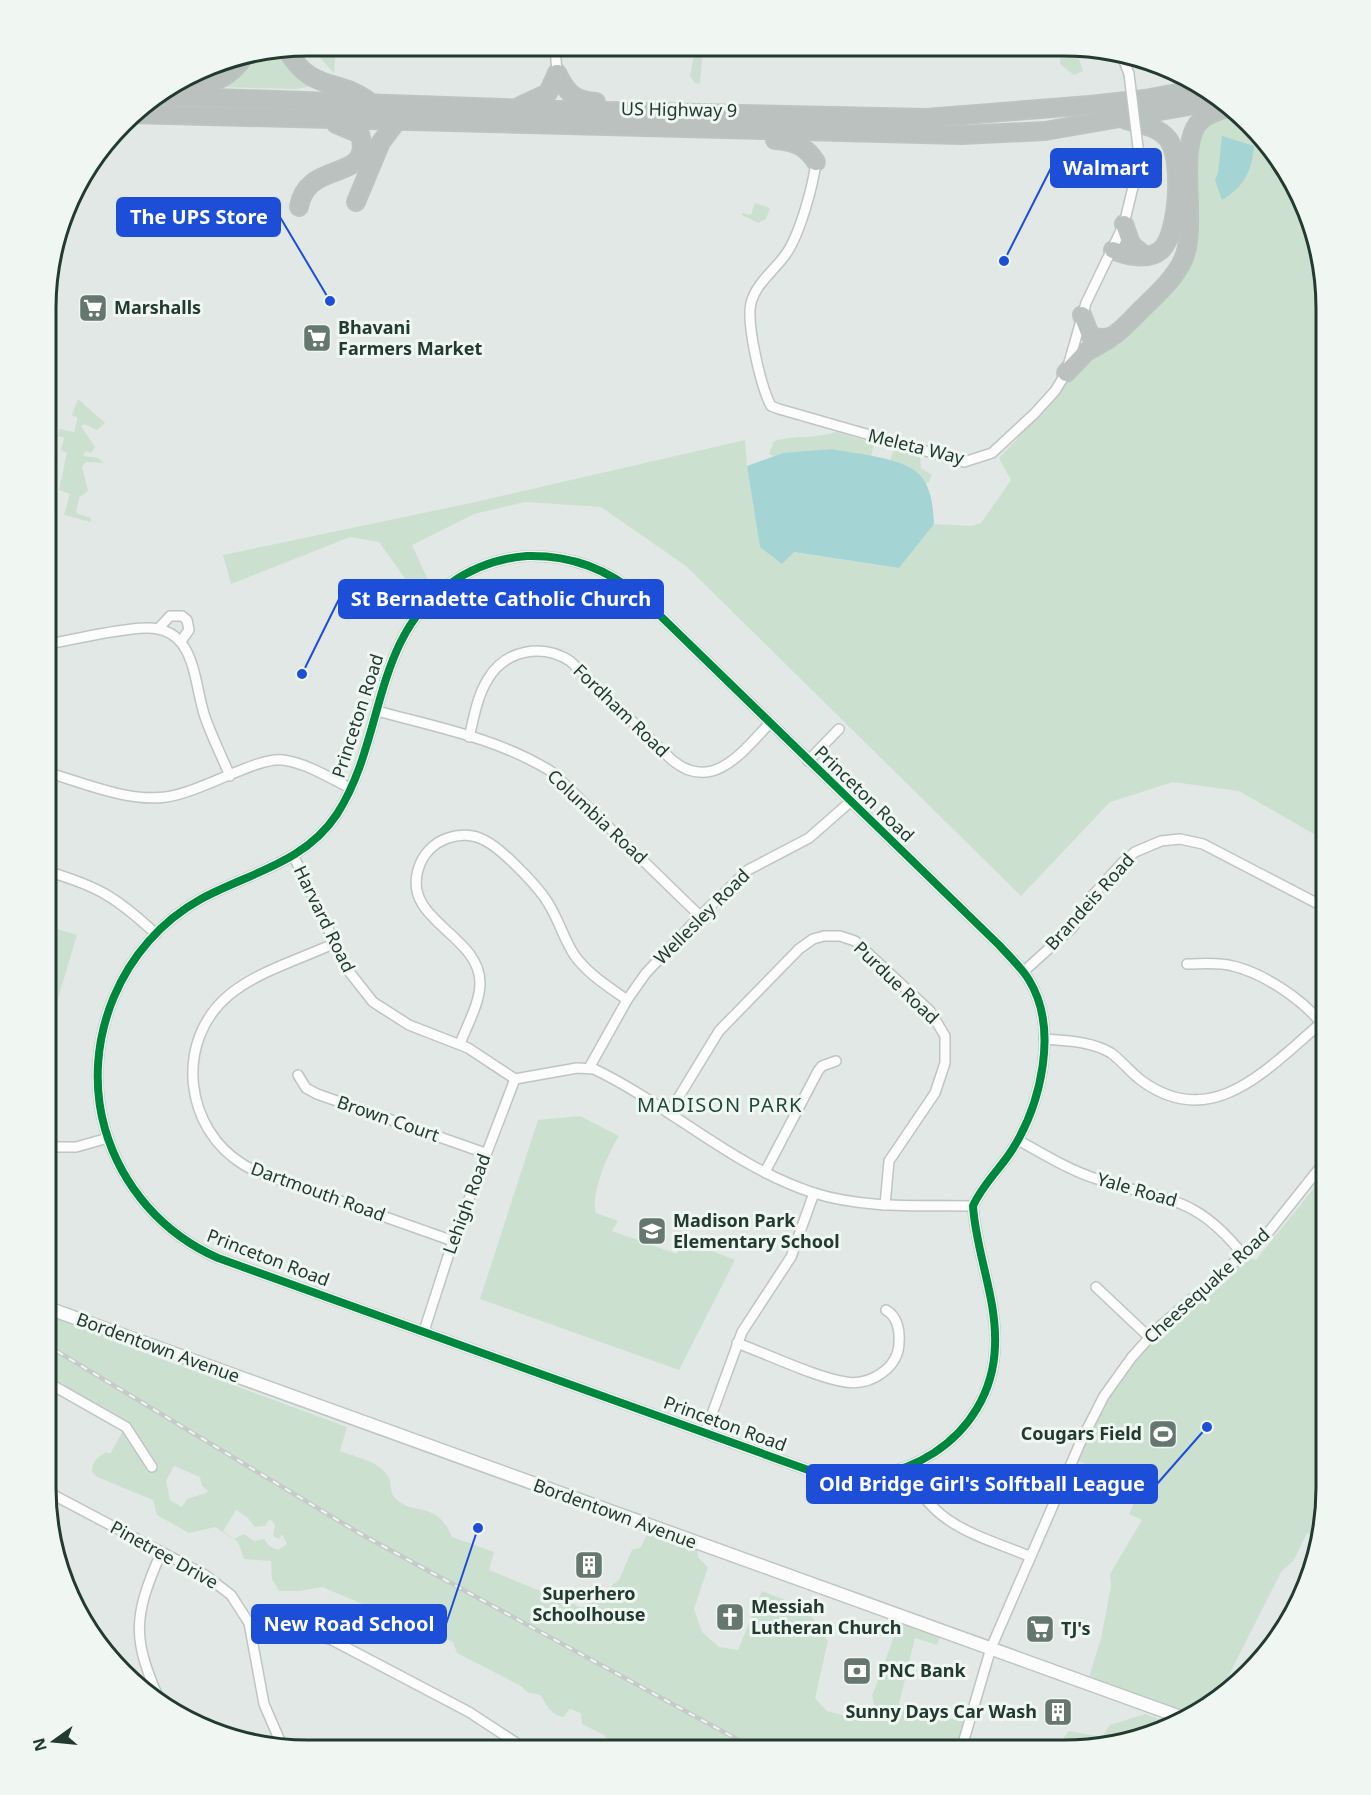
<svg xmlns="http://www.w3.org/2000/svg" width="1371" height="1795" viewBox="0 0 1371 1795" font-family="'Noto Sans',sans-serif">
	<style>
		.green { fill: #cce0d0; fill-rule: evenodd }
		.water { fill: #a5d4d4 }
		.lines { fill: none; stroke-linecap: round; stroke-linejoin: round }
		.street-casing { stroke: #bfc5c2; stroke-width: 12 }
		.secondary-casing { stroke: #bfc5c2; stroke-width: 15 }
		.highway-casing { stroke: #bcc4c0; stroke-width: 20 }
		.street { stroke: #fbfcfb; stroke-width: 9 }
		.secondary { stroke: #fbfcfb; stroke-width: 12 }
		.highway { stroke: #bac1bf; stroke-width: 16 }
		.rail-casing { stroke: #c6cac8; stroke-width: 4.5 }
		.rail { stroke: #f0f7f3; stroke-width: 2; stroke-dasharray: 7; stroke-linecap: butt }
		.street-bridge-casing { stroke: #bfc5c2; stroke-width: 12; stroke-linecap: butt }
		.street-bridge { stroke: #fbfcfb; stroke-width: 9 }
		.cycleway-casing { stroke: #f0f7f3; stroke-width: 11 }
		.cycleway { stroke: #00873e; stroke-width: 8 }
		.labels { text-anchor: middle; stroke-width: 6; stroke-linejoin: round; paint-order: stroke }
		.street-label { font-size: 18px; fill: #223a30; stroke: #f0f7f3 }
		.poi-label { font-size: 18px; font-weight: bold; fill: #223a30; stroke: #f0f7f3; text-anchor: start }
		.neighbourhood-label { font-size: 20px; letter-spacing: 1.5px; fill: #1f4a3a; stroke: #f0f7f3 }
		.rim { fill: none; stroke: #223a30; stroke-width: 3 }
		.leader { fill: none; stroke: #1d4ed8; stroke-width: 2 }
		.callout-dot { fill: #1d4ed8; stroke: #f0f7f3; stroke-width: 2 }
		.callout { fill: #1d4ed8; stroke: #1d4ed8; stroke-width: 2 }
		.callout-label { font-size: 20px; text-anchor: middle; font-weight: bold; fill: #fff }
	</style>
	<rect width="100%" height="100%" fill="#e2e8e5"/>
	<!-- green -->
	<g class="green">
		<path d="M308,45H336L334,73Z"/>
		<path d="M696,46H703L700,84L695,83L690,76Z"/>
		<path d="M1061,47H1075L1083,71L1074,75L1060,64Z"/>
		<path d="M280,50L288,67L312,86L296,89L215,87L253,54Z"/>
		<path d="M241,56L219,76L179,85L223,59Z"/>
		<path d="M1237,116L1299,191L1326,307V841L1239,791L1173,782L1110,802L1021,896L686,566L601,507L525,502L474,514L412,545L432,589L420,599L379,542L350,537L231,584L223,555L471,503L745,440L747,466L760,547L898,568L934,524L972,526L981,523L1011,480L999,458L1056,398L1087,352L1187,266L1195,143L1212,120Z"/>
		<path d="M755,203L770,208L766,219L758,223L742,215V213L751,215Z"/>
		<path d="M78,399L105,423L97,430L84,424L81,426L95,447L91,453L85,451L83,456L98,458L104,463L86,462L82,466L88,491L79,497L76,513L91,518V522L64,515L70,494L59,490L67,453L61,450L64,438L58,436L59,429L74,432L78,418L72,415Z"/>
		<path d="M836,432L874,443L871,457L832,449L774,456L769,454L774,441C795,435 815,439 836,432Z"/>
		<path d="M894,449L920,457L921,468L932,475L929,482L925,484L920,475L890,461Z"/>
		<path d="M46,926L77,935L46,1038Z"/>
		<path d="M580,1116L619,1136C608,1153 590,1195 596,1213L618,1221L612,1231L677,1254L682,1239L735,1260L679,1370L480,1299L538,1120Z"/>
		<path d="M1326,1173L1325,1486L1323,1489L1325,1505L1319,1536L1307,1533L1294,1560L1281,1572L1218,1697L1186,1719L1087,1683L1101,1639L1111,1586L1110,1574L1142,1520L1129,1514L1141,1486L1073,1459L1081,1441L1140,1347L1244,1256L1256,1260Z"/>
		<path d="M45,1307L111,1331L110,1340L347,1427L340,1451C355,1457 381,1461 389,1478C392,1485 389,1493 396,1499C416,1517 437,1500 452,1537L494,1552L489,1570L582,1608L619,1580L632,1550L641,1547L651,1526L696,1542L698,1557L708,1567L694,1609L702,1632L719,1647L738,1650L762,1591L806,1608L828,1641L815,1698L827,1711L863,1721L876,1713L872,1696L902,1615L943,1629L937,1645L915,1638L899,1704L927,1714L968,1722L961,1750L625,1749V1742L611,1743L604,1735L582,1724L581,1713L570,1709L563,1717C549,1714 547,1704 540,1695L527,1692L521,1686L457,1653L453,1642L322,1587L299,1591H279L272,1579L271,1561L244,1559L238,1542L215,1527L189,1533L157,1515L153,1500L97,1477L92,1472C92,1461 97,1458 106,1452L110,1454L125,1427L45,1381ZM174,1466L200,1477L202,1486L208,1491L206,1493L187,1499L182,1507L170,1500L166,1481ZM236,1510L247,1517L255,1527L265,1526L270,1519L275,1525L273,1536L279,1539L282,1534L287,1544L278,1550L269,1546L264,1539L254,1541L244,1534L234,1539L223,1531Z"/>
		<path d="M1145,1714L1174,1724L1054,1750L1069,1731L1102,1737L1110,1725Z"/>
	</g>
	<!-- water -->
	<g class="water">
		<path d="M1222,136L1254,146C1252,171 1244,187 1222,200L1215,180L1218,173Z"/>
		<path d="M832,449C855,454 903,457 920,475C932,488 933,508 934,524L899,568L794,552L782,564L760,547L747,466L783,453Z"/>
	</g>
	<g class="lines">
		<!-- street casing -->
		<g class="street-casing">
			<g id="street">
				<path d="M555,46L557,73"/>
				<path d="M1121,53L1129,74"/>
				<path d="M816,162C813,186 800,234 786,254C775,270 756,283 751,303C746,324 761,387 771,406L779,409L964,462L992,453L1034,414L1055,391L1066,373L1086,303L1124,224L1134,183L1138,147"/>
				<path d="M527,556C572,555 607,569 641,597L999,945C1009,956 1021,967 1029,980C1059,1029 1041,1104 1012,1150C1000,1169 982,1185 973,1206C976,1253 997,1298 995,1346C992,1439 897,1496 811,1471L218,1258C163,1234 122,1187 105,1129C80,1041 121,943 201,899C249,873 305,863 337,814C385,740 372,636 451,583C474,567 500,558 527,556Z"/>
				<path d="M158,629L170,616H182L187,620L189,630L181,641"/>
				<path d="M47,644C79,639 114,629 146,628C197,627 193,682 205,717C212,737 222,757 230,776"/>
				<path d="M377,711C436,727 500,739 552,772L700,916"/>
				<path d="M469,737C474,718 477,696 488,679C505,650 542,643 570,661L672,760C713,794 744,750 770,723"/>
				<path d="M808,761L839,729"/>
				<path d="M46,772C84,783 127,802 166,797C202,792 256,757 283,760C306,763 330,778 350,788"/>
				<path d="M294,857L347,969L373,1002L409,1025L468,1048L515,1079L577,1068L594,1069C669,1105 733,1167 814,1193C865,1209 920,1205 973,1206"/>
				<path d="M46,871C98,886 116,897 156,934"/>
				<path d="M335,943C301,959 258,971 229,995C174,1041 184,1129 244,1165C264,1177 290,1183 312,1191C359,1208 406,1224 453,1241"/>
				<path d="M1187,964C1202,964 1218,962 1233,966C1263,973 1302,999 1321,1023"/>
				<path d="M1023,972L1073,927L1093,895L1123,862L1135,852L1161,841L1180,839L1203,844L1326,908"/>
				<path d="M1044,1039C1067,1041 1091,1041 1111,1053C1122,1061 1131,1073 1142,1081C1215,1134 1271,1064 1326,1019"/>
				<path d="M460,1044C467,1025 480,1003 480,983C480,935 403,921 418,870C422,855 433,843 448,838C459,834 473,834 484,840C501,848 538,886 548,903C559,920 564,940 575,956C589,975 609,987 627,1000"/>
				<path d="M589,1068L627,1000L646,973L700,916L748,870L809,838L850,802"/>
				<path d="M298,1075L306,1088L317,1094L485,1153"/>
				<path d="M669,1113L719,1031L799,949L813,939L824,936H840L855,941L930,1011L945,1036V1063L935,1093L889,1161L885,1205"/>
				<path d="M1018,1140C1043,1154 1069,1170 1097,1179C1166,1202 1194,1193 1244,1256"/>
				<path d="M46,1147H76L108,1138"/>
				<path d="M765,1172L818,1071L822,1066L836,1061"/>
				<path d="M1096,1287L1149,1337"/>
				<path d="M424,1331L453,1241L515,1079"/>
				<path d="M737,1343C767,1354 817,1378 846,1382C870,1386 899,1368 899,1342C900,1330 897,1316 886,1310"/>
				<path d="M45,1381L126,1427L152,1467"/>
				<path d="M705,1433L742,1332L791,1257L814,1193"/>
				<path d="M907,1468C932,1526 975,1534 1029,1556"/>
				<path d="M46,1491L205,1575L231,1595L249,1623L264,1704L283,1748"/>
				<path d="M161,1553C132,1619 132,1639 162,1706"/>
				<path d="M249,1623L300,1630L332,1640L469,1712L524,1748"/>
				<path d="M961,1750L991,1648L1081,1441L1104,1396L1132,1357L1158,1328L1267,1234L1326,1160"/>
			</g>
		</g>
		<!-- secondary casing -->
		<g class="secondary-casing">
			<path id="secondary" d="M45,1307L1186,1719"/>
		</g>
		<!-- highway casing -->
		<g class="highway-casing">
			<g id="highway">
				<path d="M286,48C310,92 336,78 367,100"/>
				<path d="M557,73C567,93 574,101 596,102"/>
				<path d="M181,92C207,85 230,80 245,55"/>
				<path d="M158,96L558,110L926,118L1090,105L1145,99L1204,88"/>
				<path d="M520,106L548,93L557,73"/>
				<path d="M131,114L962,135L1045,131L1223,100"/>
				<path d="M775,140C794,141 806,146 816,162"/>
				<path d="M356,202L381,142L397,121"/>
				<path d="M299,207C307,158 374,184 360,134L336,124"/>
				<path d="M1124,224L1131,244L1145,256"/>
				<path d="M1113,250C1127,256 1148,261 1161,250C1179,234 1183,157 1168,139C1158,127 1141,124 1126,120"/>
				<path d="M1082,315L1090,335C1110,344 1119,332 1132,319C1149,301 1173,282 1183,260C1198,228 1179,160 1195,128C1202,115 1217,111 1230,107"/>
				<path d="M1066,373L1086,352L1109,339"/>
			</g>
		</g>
		<!-- street -->
		<use href="#street" class="street"/>
		<!-- secondary -->
		<use href="#secondary" class="secondary"/>
		<!-- highway -->
		<use href="#highway" class="highway"/>
		<!-- rail casing -->
		<g class="rail-casing">
			<path id="rail" d="M45,1344L359,1533L755,1749"/>
		</g>
		<!-- rail -->
		<use href="#rail" class="rail"/>
		<!-- street-bridge casing -->
		<g class="street-bridge-casing">
			<path id="street-bridge" d="M1129,74L1138,147"/>
		</g>
		<!-- street-bridge -->
		<use href="#street-bridge" class="street-bridge"/>
		<!-- cycleway casing -->
		<g class="cycleway-casing">
			<path id="cycleway" d="M527,556C572,555 607,569 641,597L999,945C1009,956 1021,967 1029,980C1059,1029 1041,1104 1012,1150C1000,1169 982,1185 973,1206C976,1253 997,1298 995,1346C992,1439 897,1496 811,1471L218,1258C163,1234 122,1187 105,1129C80,1041 121,943 201,899C249,873 305,863 337,814C385,740 372,636 451,583C474,567 500,558 527,556Z"/>
		</g>
		<!-- cycleway -->
		<use href="#cycleway" class="cycleway"/>
	</g>
	<!-- icons -->
	<defs>
		<g id="supermarket-square" transform="scale(1.5)"><rect x="-9" y="-9" width="18" height="18" rx="4" fill="#65776f" stroke="#f0f7f3"/><path d="M-6-5.5h2.5l.6 2H6L4.5 2H-2.5L-4.4-4H-6ZM-1.5 3.2a1.3 1.3 0 1 0 .1 0ZM3 3.2a1.3 1.3 0 1 0 .1 0Z" fill="#fff"/></g>
		<g id="school-square" transform="scale(1.5)"><rect x="-9" y="-9" width="18" height="18" rx="4" fill="#65776f" stroke="#f0f7f3"/><path d="M0-5L7-2L0 1L-7-2ZM-4 1L0 2.5L4 1V4Q0 6-4 4Z" fill="#fff"/></g>
		<g id="stadium-square" transform="scale(1.5)"><rect x="-9" y="-9" width="18" height="18" rx="4" fill="#65776f" stroke="#f0f7f3"/><path d="M0-5a6.5 5 0 1 0 0 10a6.5 5 0 1 0 0-10ZM-3.5-1.8h7v3.6h-7Z" fill="#fff"/></g>
		<g id="building-square" transform="scale(1.5)"><rect x="-9" y="-9" width="18" height="18" rx="4" fill="#65776f" stroke="#f0f7f3"/><path d="M-4-6H4V6H1V3H-1V6H-4ZM-2.5-4.3h1.7v1.8h-1.7ZM.8-4.3h1.7v1.8H.8ZM-2.5-1h1.7V.8h-1.7ZM.8-1h1.7V.8H.8Z" fill="#fff"/></g>
		<g id="church-square" transform="scale(1.5)"><rect x="-9" y="-9" width="18" height="18" rx="4" fill="#65776f" stroke="#f0f7f3"/><path d="M-1.2-6h2.4v3.5h3.3v2.4h-3.3V6h-2.4V-.1h-3.3v-2.4h3.3Z" fill="#fff"/></g>
		<g id="bank-square" transform="scale(1.5)"><rect x="-9" y="-9" width="18" height="18" rx="4" fill="#65776f" stroke="#f0f7f3"/><path d="M-6-4H6V4H-6ZM0-2.3a2.3 2.3 0 1 0 0 4.6a2.3 2.3 0 1 0 0-4.6Z" fill="#fff"/></g>
	</defs>
	<g fill-rule="evenodd">
		<use href="#supermarket-square" x="93" y="308"/>
		<use href="#supermarket-square" x="317" y="338"/>
		<use href="#school-square" x="652" y="1231"/>
		<use href="#stadium-square" x="1163" y="1434"/>
		<use href="#building-square" x="589" y="1565"/>
		<use href="#church-square" x="730" y="1617"/>
		<use href="#supermarket-square" x="1040" y="1629"/>
		<use href="#bank-square" x="857" y="1671"/>
		<use href="#building-square" x="1058" y="1712"/>
	</g>
	<g class="labels">
		<!-- street labels -->
		<g class="street-label">
			<text transform="translate(679 110) rotate(1)" y="6">US Highway 9</text>
			<text transform="translate(916 447) rotate(14)" y="6">Meleta Way</text>
			<text transform="translate(621 711) rotate(44)" y="6">Fordham Road</text>
			<text transform="translate(358 716) rotate(-72)" y="6">Princeton Road</text>
			<text transform="translate(864 794) rotate(44)" y="6">Princeton Road</text>
			<text transform="translate(597 817) rotate(43)" y="6">Columbia Road</text>
			<text transform="translate(1090 902) rotate(-48)" y="6">Brandeis Road</text>
			<text transform="translate(702 917) rotate(-45)" y="6">Wellesley Road</text>
			<text transform="translate(324 919) rotate(64)" y="6">Harvard Road</text>
			<text transform="translate(896 983) rotate(44)" y="6">Purdue Road</text>
			<text transform="translate(388 1119) rotate(19)" y="6">Brown Court</text>
			<text transform="translate(1137 1190) rotate(16)" y="6">Yale Road</text>
			<text transform="translate(318 1192) rotate(20)" y="6">Dartmouth Road</text>
			<text transform="translate(467 1204) rotate(-70)" y="6">Lehigh Road</text>
			<text transform="translate(268 1258) rotate(21)" y="6">Princeton Road</text>
			<text transform="translate(1207 1286) rotate(-42)" y="6">Cheesequake Road</text>
			<text transform="translate(158 1348) rotate(20)" y="6">Bordentown Avenue</text>
			<text transform="translate(725 1424) rotate(20)" y="6">Princeton Road</text>
			<text transform="translate(615 1514) rotate(20)" y="6">Bordentown Avenue</text>
			<text transform="translate(164 1555) rotate(29)" y="6">Pinetree Drive</text>
		</g>
		<!-- poi labels -->
		<g class="poi-label">
			<text x="114" y="314">Marshalls</text>
			<text x="338" y="334">Bhavani<tspan x="338" dy="21">Farmers Market</tspan></text>
			<text x="673" y="1227">Madison Park<tspan x="673" dy="21">Elementary School</tspan></text>
			<text x="1142" y="1440" text-anchor="end">Cougars Field</text>
			<text x="589" y="1600" text-anchor="middle">Superhero<tspan x="589" dy="21">Schoolhouse</tspan></text>
			<text x="751" y="1613">Messiah<tspan x="751" dy="21">Lutheran Church</tspan></text>
			<text x="1061" y="1635">TJ's</text>
			<text x="878" y="1677">PNC Bank</text>
			<text x="1037" y="1718" text-anchor="end">Sunny Days Car Wash</text>
		</g>
		<!-- neighbourhood labels -->
		<g class="neighbourhood-label">
			<text x="720" y="1112">MADISON PARK</text>
		</g>
	</g>
	<!-- crop -->
	<path d="M0 0H1371V1795H0ZM308 56H1064A252 252 0 0 1 1316 308V1488A252 252 0 0 1 1064 1740H308A252 252 0 0 1 56 1488V308A252 252 0 0 1 308 56Z" fill="#f0f7f3" fill-rule="evenodd"/>
	<path class="rim" d="M308 56H1064A252 252 0 0 1 1316 308V1488A252 252 0 0 1 1064 1740H308A252 252 0 0 1 56 1488V308A252 252 0 0 1 308 56Z"/>
	<!-- callouts -->
	<path class="leader" d="M1004 261L1051 168M330 301L280 217M302 674L339 599M1207 1427L1157 1484M478 1528L446 1624"/>
	<g class="callout-dot">
		<circle cx="1004" cy="261" r="6"/>
		<circle cx="330" cy="301" r="6"/>
		<circle cx="302" cy="674" r="6"/>
		<circle cx="1207" cy="1427" r="6"/>
		<circle cx="478" cy="1528" r="6"/>
	</g>
	<g class="callout">
		<rect x="1051" y="149" width="110" height="38" rx="6"/>
		<rect x="117" y="198" width="163" height="38" rx="6"/>
		<rect x="339" y="580" width="324" height="38" rx="6"/>
		<rect x="807" y="1465" width="350" height="38" rx="6"/>
		<rect x="252" y="1605" width="194" height="38" rx="6"/>
	</g>
	<g class="callout-label">
		<text x="1106" y="175">Walmart</text>
		<text x="199" y="224">The UPS Store</text>
		<text x="501" y="606">St Bernadette Catholic Church</text>
		<text x="982" y="1491">Old Bridge Girl's Solftball League</text>
		<text x="349" y="1631">New Road School</text>
	</g>
	<!-- north arrow -->
	<g transform="translate(54 1741) rotate(255)" stroke="#f0f7f3" stroke-width="4.5" paint-order="stroke">
	<path d="M0-4.5L10 22L0 15L-10 22Z" fill="#223a30"/>
	<text y="-9" font-size="16" font-weight="bold" text-anchor="middle" fill="#223a30">N</text>
	</g>
</svg>
